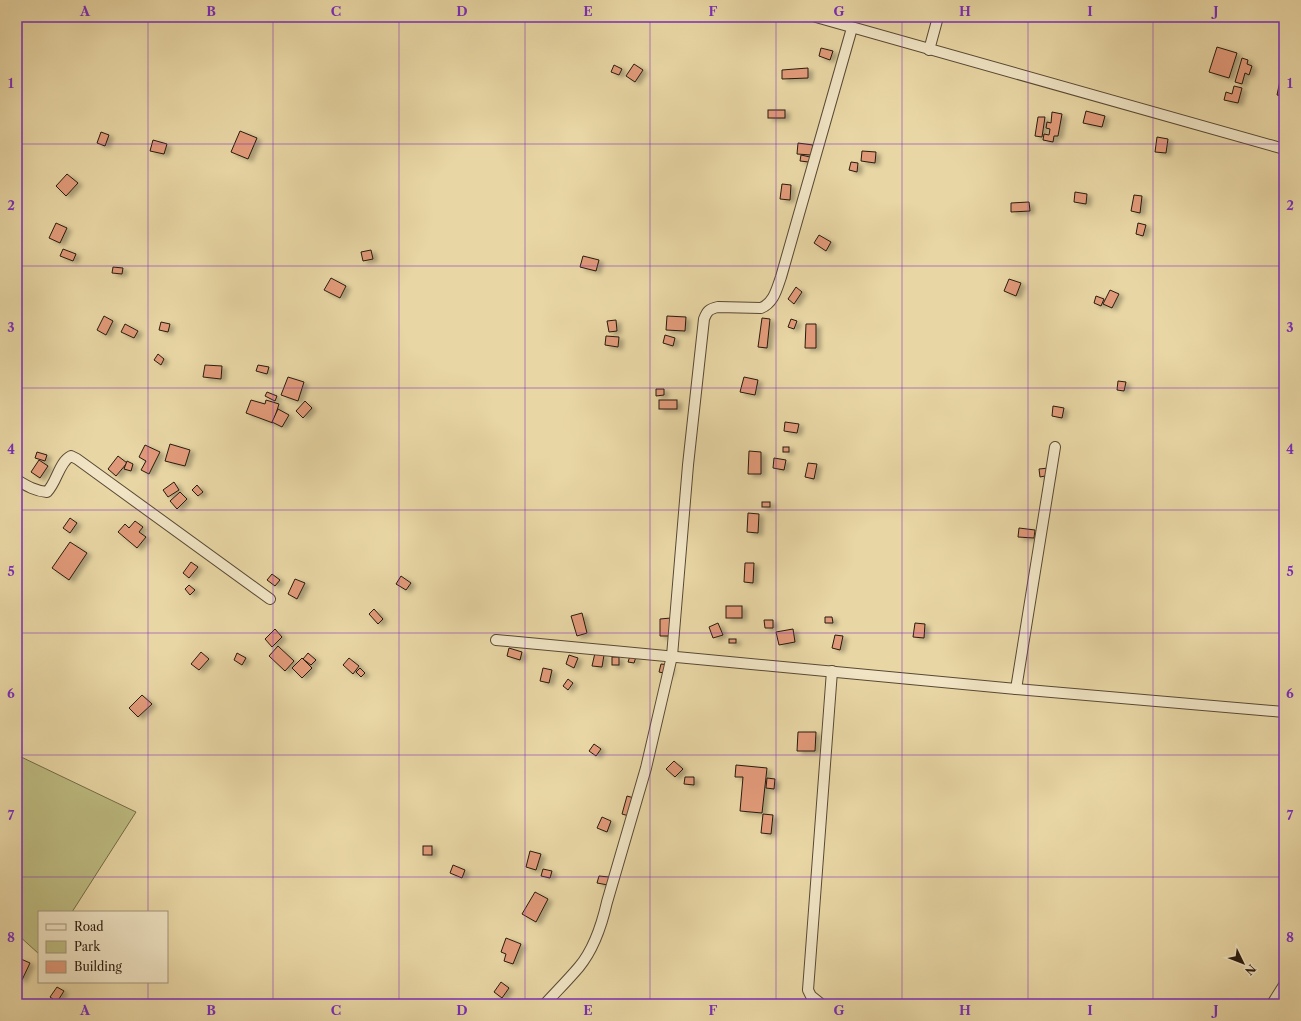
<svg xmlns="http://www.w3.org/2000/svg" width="1301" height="1021" viewBox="0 0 1301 1021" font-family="'Libre Caslon Text',serif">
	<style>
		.green { fill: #bdbc81; stroke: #726b48 }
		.building { fill: #e19a79; stroke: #281a0e; filter: url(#shadow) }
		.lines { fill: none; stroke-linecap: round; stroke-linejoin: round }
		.street-casing { stroke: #584934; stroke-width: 12 }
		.street { stroke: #f0e4c4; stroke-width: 10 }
		.grid { fill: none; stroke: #7b2cbf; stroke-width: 1; stroke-opacity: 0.55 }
		.neatline { fill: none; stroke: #7b2cbf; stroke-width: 1.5 }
		.grid-label { font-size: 13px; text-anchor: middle; font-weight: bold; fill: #7b2cbf }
	</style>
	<defs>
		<filter id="shadow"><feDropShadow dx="4.5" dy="2.5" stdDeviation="2" flood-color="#0004"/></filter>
	</defs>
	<rect width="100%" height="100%" fill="#e8d6a4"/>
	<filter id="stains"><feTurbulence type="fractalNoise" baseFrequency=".005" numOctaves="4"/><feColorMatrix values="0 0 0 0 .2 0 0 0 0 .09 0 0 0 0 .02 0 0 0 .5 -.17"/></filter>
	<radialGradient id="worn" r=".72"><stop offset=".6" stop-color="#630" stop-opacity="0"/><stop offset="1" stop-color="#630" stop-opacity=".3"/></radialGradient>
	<!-- green -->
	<path class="green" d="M17,755L136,812L72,912H39V954L17,934Z"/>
	<!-- building -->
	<g class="building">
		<path d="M1217,47L1237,53L1229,78L1209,72Z"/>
		<path d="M821,48L833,51L830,60L819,56Z"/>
		<path d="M1242,58L1248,60L1247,64L1252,66L1249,75L1245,73L1242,84L1235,82Z"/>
		<path d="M634,64L643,70L635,82L626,76Z"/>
		<path d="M614,65L622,69L619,75L611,72Z"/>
		<path d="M808,68V78L782,79V70Z"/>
		<path d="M1281,76L1284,77V96L1277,95Z"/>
		<path d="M1234,86L1242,88L1238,103L1224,100L1226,92L1232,94Z"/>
		<rect x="768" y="110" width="17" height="8"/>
		<path d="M1086,111L1105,116L1102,127L1083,123Z"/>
		<path d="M1052,112L1062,114L1058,136H1054L1053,142L1043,140L1044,134L1049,135L1050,129L1046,128L1047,122L1051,123Z"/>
		<path d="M1038,117H1045L1042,137L1035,136Z"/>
		<path d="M240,131L257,138L248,159L231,152Z"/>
		<path d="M101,132L109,135L105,146L97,143Z"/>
		<path d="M1157,137L1168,139L1166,153L1155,152Z"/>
		<path d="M153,140L167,144L164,154L150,151Z"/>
		<path d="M798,143L813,145L811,155L797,154Z"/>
		<path d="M862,151L876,152L875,163L861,161Z"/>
		<path d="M801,155L810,157L809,162L800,161Z"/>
		<path d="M851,162L858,163L857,172L849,170Z"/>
		<path d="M67,174L78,183L66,196L56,186Z"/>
		<path d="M782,184L791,185L790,200L780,199Z"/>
		<path d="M1075,192L1087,194L1086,204L1074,202Z"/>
		<path d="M1134,195L1142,196L1140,213L1131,211Z"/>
		<path d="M1029,202L1030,211L1011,212V203Z"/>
		<path d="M56,223L67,228L60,243L49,238Z"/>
		<path d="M1138,223L1146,225L1143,236L1136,234Z"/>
		<path d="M819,235L831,242L826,251L814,243Z"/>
		<path d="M63,249L76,254L73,261L60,256Z"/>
		<path d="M371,250L373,259L363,261L361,252Z"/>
		<path d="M583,256L599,260L596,271L580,267Z"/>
		<path d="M113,267L123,268L122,274L112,273Z"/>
		<path d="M331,278L346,286L340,298L324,290Z"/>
		<path d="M1009,279L1021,283L1016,296L1004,291Z"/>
		<path d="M796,287L802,292L794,304L788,299Z"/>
		<path d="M1110,290L1119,294L1112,308L1103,304Z"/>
		<path d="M1096,296L1104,299L1101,306L1094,303Z"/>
		<path d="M104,316L113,321L106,335L97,330Z"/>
		<path d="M667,316L686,317L685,331L666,330Z"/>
		<path d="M762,318L770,319L767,348L758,347Z"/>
		<path d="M791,319L797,321L794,329L788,327Z"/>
		<path d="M616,320L617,331L609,332L607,321Z"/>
		<path d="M161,322L170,324L168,332L159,330Z"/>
		<path d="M125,324L138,331L134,338L121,332Z"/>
		<path d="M806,324H816V348H805Z"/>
		<path d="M665,335L675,338L673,346L663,343Z"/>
		<path d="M606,336L619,337L618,347L605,345Z"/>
		<path d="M158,354L164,359L161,365L154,360Z"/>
		<path d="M205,365L222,366L221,379L203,377Z"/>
		<path d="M258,365L269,367L267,374L256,371Z"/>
		<path d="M288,377L304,382L298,401L281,395Z"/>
		<path d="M744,377L758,380L755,395L740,392Z"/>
		<path d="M1118,381L1126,382L1124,391L1117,390Z"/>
		<path d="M656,389H664V395L656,396Z"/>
		<path d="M267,392L277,396L275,401L265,396Z"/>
		<path d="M251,400L265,404L266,400L279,404L273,423L246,413Z"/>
		<rect x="659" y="400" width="18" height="9"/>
		<path d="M305,401L312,408L303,418L296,411Z"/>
		<path d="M1053,406L1064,408L1062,418L1052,416Z"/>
		<path d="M278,409L289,415L282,427L272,422Z"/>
		<path d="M785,422L799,424L797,433L784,431Z"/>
		<path d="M170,444L190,450L185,466L165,461Z"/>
		<path d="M145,445L160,452L149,474L141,470L146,461L139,457Z"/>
		<rect x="783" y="447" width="6" height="5"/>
		<path d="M749,451L761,452V474H748Z"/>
		<path d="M37,452L47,455L45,461L35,458Z"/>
		<path d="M118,456L127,463L116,476L108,469Z"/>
		<path d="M774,458L786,460L784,470L773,468Z"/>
		<path d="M39,460L48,466L40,478L31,472Z"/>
		<path d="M127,461L133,464L131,471L124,469Z"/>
		<path d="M808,463L817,464L814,479L805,477Z"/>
		<path d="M1049,468L1050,475L1040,477L1039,469Z"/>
		<path d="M174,482L179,490L168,497L163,490Z"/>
		<path d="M197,485L203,492L198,496L192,490Z"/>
		<path d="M180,492L187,499L177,509L170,501Z"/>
		<rect x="762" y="502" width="8" height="5"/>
		<path d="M748,513L759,514L758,533L747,532Z"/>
		<path d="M70,518L77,523L70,533L63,528Z"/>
		<path d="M135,521L143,527L139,532L146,537L137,548L118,532L125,524L129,528Z"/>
		<path d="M1019,528L1035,530L1034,538L1018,537Z"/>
		<path d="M70,542L87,553L69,580L52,568Z"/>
		<path d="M191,562L198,567L189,578L183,573Z"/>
		<path d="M745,563H754L753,583L744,582Z"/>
		<path d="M272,574L280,580L275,586L267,580Z"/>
		<path d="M401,576L411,583L406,590L396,584Z"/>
		<path d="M295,579L305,583L297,599L288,594Z"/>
		<path d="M189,585L195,590L190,595L185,589Z"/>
		<rect x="726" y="606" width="16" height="12"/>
		<path d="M374,609L383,619L378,624L369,614Z"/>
		<path d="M582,613L587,633L577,636L571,616Z"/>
		<path d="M825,617H832L833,623H825Z"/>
		<path d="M671,618V636H660V619Z"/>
		<path d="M764,620H773V628H765Z"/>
		<path d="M718,623L723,635L713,638L709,627Z"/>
		<path d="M915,623L925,624L924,638L913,637Z"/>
		<path d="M275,629L282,637L272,647L265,639Z"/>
		<path d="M793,629L795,642L779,645L776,632Z"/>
		<path d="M835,635L843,636L840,650L832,648Z"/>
		<rect x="729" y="639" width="7" height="4"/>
		<path d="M278,646L294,661L285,671L269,656Z"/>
		<path d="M509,648L522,652L520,660L507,656Z"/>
		<path d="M201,652L209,659L199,670L191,664Z"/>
		<path d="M237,653L246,658L242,665L234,660Z"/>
		<path d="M308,653L316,660L311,665L303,659Z"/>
		<path d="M595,653L604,655L602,667L592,666Z"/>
		<path d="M569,655L578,658L574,668L566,664Z"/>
		<path d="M630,656L636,657L634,663L628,662Z"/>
		<rect x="612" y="657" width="7" height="8"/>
		<path d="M302,658L312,668L302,678L292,668Z"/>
		<path d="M349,658L359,666L353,674L343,665Z"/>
		<path d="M661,664L670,665L668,674L659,672Z"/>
		<path d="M360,668L365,673L361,677L356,672Z"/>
		<path d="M543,668L552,670L549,683L540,681Z"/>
		<path d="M568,679L573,683L568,690L563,686Z"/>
		<path d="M142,695L152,704L138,717L129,708Z"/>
		<path d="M798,732H816L815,751H797Z"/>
		<path d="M594,744L601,749L596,756L589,751Z"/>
		<path d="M674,761L683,769L675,777L666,769Z"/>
		<path d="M736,765L767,768L762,813L740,811L743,777H735Z"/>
		<path d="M685,777H694V785L684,784Z"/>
		<path d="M767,778L775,779L774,789L766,788Z"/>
		<path d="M627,796L634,798L629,816L622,814Z"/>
		<path d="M763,814L773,815L771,834L761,833Z"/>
		<path d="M602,817L611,821L607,832L597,828Z"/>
		<rect x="423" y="846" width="9" height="9"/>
		<path d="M530,851L541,854L536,870L526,867Z"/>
		<path d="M453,865L465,870L462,878L450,873Z"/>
		<path d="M543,869L552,871L550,878L541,876Z"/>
		<path d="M599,876L609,877L608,885L597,883Z"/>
		<path d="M535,892L548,899L536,922L522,914Z"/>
		<path d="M506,938L521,944L513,964L504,961L506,954L501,952Z"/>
		<path d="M21,959L30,963L22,980L17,977V967Z"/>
		<path d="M501,982L509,988L502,998L494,992Z"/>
		<path d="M57,987L64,991L57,1002L50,997Z"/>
	</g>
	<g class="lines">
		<!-- street casing -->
		<g class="street-casing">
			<g id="street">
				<path d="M816,17L1284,149"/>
				<path d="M929,50L938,17"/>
				<path d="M17,480C27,486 35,491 47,492C57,482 59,462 71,456L77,459L270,599"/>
				<path d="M496,640L1016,689L1284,712"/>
				<path d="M1016,689L1055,447"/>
				<path d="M545,1004C556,992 568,980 579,967C594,949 602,924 607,902L646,768L672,656L688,465L704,319C707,311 709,309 718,307L761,308C774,303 777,288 781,277L852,28"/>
				<path d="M821,1004L811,996L808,990L832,671"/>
				<path d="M1272,1004L1284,985"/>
			</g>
		</g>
		<!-- street -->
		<use href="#street" class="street"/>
	</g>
	<!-- grid -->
	<path class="grid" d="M148,17V912M273,17V1004M399,17V1004M525,17V1004M650,17V1004M776,17V1004M902,17V1004M1028,17V1004M1153,17V1004M17,144H1284M17,266H1284M17,388H1284M17,510H1284M17,633H1284M17,755H1284M17,877H1284M148,982V1004"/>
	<!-- margin -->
	<rect width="1301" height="1021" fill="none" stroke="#e8d6a4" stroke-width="44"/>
	<!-- legend -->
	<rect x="38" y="911" width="130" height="72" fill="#f0e4c4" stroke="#a0937b"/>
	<rect x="46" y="924" width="20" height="6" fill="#f0e4c4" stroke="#a0937b"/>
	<text x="74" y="931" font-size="12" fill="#281a0e">Road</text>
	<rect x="46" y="941" width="20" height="12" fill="#bdbc81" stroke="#a0937b"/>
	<text x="74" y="951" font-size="12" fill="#281a0e">Park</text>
	<rect x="46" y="961" width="20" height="12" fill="#e19a79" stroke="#a0937b"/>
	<text x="74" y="971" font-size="12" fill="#281a0e">Building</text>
	<!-- north arrow -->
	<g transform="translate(1243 963) rotate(133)" stroke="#f0e4c4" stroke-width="3" paint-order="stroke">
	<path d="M0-3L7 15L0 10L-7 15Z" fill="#281a0e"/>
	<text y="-6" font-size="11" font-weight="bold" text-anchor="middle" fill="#281a0e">N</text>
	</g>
	<rect x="22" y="22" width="1257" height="977" class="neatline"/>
	<g class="grid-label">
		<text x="85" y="16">A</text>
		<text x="211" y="16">B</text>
		<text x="336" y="16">C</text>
		<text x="462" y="16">D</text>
		<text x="588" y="16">E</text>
		<text x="713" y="16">F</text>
		<text x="839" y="16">G</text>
		<text x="965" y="16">H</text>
		<text x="1090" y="16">I</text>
		<text x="1216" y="16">J</text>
		<text x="11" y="88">1</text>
		<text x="1290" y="88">1</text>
		<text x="11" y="210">2</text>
		<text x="1290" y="210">2</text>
		<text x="11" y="332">3</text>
		<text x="1290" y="332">3</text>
		<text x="11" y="454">4</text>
		<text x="1290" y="454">4</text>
		<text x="11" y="576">5</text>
		<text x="1290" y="576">5</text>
		<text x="11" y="698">6</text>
		<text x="1290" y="698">6</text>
		<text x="11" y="820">7</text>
		<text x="1290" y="820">7</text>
		<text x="11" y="942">8</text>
		<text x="1290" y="942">8</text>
		<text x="85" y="1015">A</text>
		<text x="211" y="1015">B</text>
		<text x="336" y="1015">C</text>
		<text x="462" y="1015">D</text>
		<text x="588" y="1015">E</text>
		<text x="713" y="1015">F</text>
		<text x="839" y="1015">G</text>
		<text x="965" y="1015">H</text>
		<text x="1090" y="1015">I</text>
		<text x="1216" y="1015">J</text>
	</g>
	<rect width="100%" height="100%" filter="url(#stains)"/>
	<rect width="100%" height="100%" fill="url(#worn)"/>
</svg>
